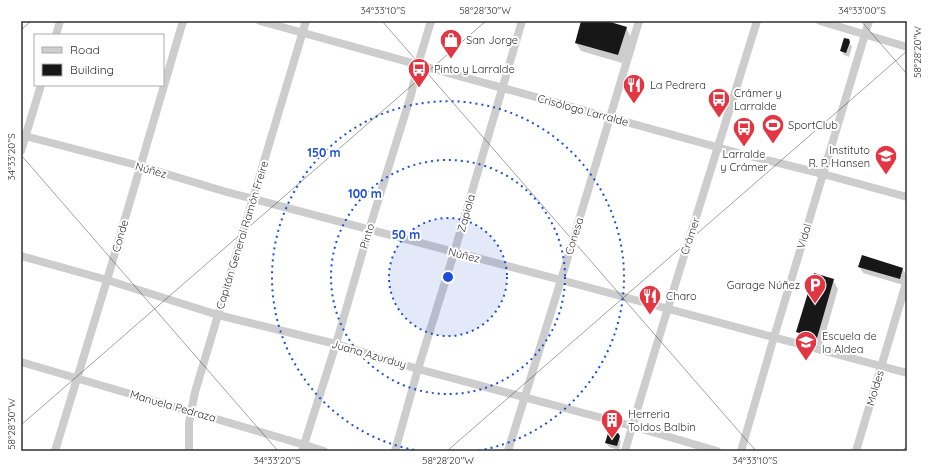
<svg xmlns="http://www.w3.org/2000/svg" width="928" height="472" viewBox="0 0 928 472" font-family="Quicksand,sans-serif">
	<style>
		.shadow { fill: #0003 }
		.building { fill: #171717 }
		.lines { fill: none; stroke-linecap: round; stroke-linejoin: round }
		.minor { stroke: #cdcdcd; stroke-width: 8 }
		.ticks { fill: none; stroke: #303030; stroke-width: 1; stroke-opacity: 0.45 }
		.ring { fill: none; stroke: #1d4ed8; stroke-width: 2; stroke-dasharray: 2 4 }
		.labels { text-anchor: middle; stroke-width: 4; stroke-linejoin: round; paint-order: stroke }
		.poi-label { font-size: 11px; fill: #303030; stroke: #fff; text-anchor: start }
		.street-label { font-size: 11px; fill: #303030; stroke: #fff }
		.centre { fill: #1d4ed8; stroke: #fff; stroke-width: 2 }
		.ring-label { font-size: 12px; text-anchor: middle; font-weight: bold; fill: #1d4ed8; stroke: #fff; stroke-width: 4; stroke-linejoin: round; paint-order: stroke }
		.neatline { fill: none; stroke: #303030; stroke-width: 1.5 }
		.ticks-label { font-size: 10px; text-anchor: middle; fill: #303030 }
	</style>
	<rect width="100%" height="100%" fill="#fff"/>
	<!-- shadow -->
	<g class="shadow">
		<path d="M582,21H604L626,28L631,37L622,63L581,51L576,43Z"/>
		<path d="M848,40L852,47L849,57L844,55L841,51Z"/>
		<path d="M859,266L903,269L906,275L903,285L863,273Z"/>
		<path d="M833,280L838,289L822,346L802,341L797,332Z"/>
		<path d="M617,434L621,441L619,450L609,447L606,443Z"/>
	</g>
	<!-- building -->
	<g class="building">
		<path d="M581,21H607L627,27L618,55L575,43Z"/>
		<path d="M844,38L849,39L850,42L846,53L840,51Z"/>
		<path d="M862,255L903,268L900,279L858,267Z"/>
		<path d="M814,273L834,279L817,338L796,332Z"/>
		<path d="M609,430L618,433L620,436L617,446L605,443Z"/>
	</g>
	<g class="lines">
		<!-- minor -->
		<g class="minor">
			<path d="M260,21L742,154L823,174L907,197"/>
			<path d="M820,21L907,47"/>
			<path d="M56,35L60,21"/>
			<path d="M21,135L140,166L223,191L561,280L907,373"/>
			<path d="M21,151L41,85"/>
			<path d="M21,256L107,280L218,315L336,344L418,369L632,426L717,451"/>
			<path d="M21,362L305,445L324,451"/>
			<path d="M55,451L107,280L183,21"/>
			<path d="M189,451V423L195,392L306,21"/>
			<path d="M302,451L336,344L369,230L411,95L418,64L431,21"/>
			<path d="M395,451L418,369L454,253L522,21"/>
			<path d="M508,451L561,280L639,21"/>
			<path d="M625,451C667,307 713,164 757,21"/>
			<path d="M741,451L774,337L869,21"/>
			<path d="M856,451L907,280"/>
		</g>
	</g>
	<!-- ticks -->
	<path class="ticks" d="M382,21L756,451M861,21L907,74M21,30L31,21M21,155L278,451M21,425L486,21M447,451L907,51M902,451L907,446"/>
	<!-- distance rings -->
	<circle cx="448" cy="277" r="59" fill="#1d4ed8" fill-opacity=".12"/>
	<g class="ring">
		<circle cx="448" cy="277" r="59"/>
		<circle cx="448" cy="277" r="117"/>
		<path d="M420 451A176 176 0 1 1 476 451"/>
	</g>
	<!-- icons -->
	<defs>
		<g id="shop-pin" transform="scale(1.15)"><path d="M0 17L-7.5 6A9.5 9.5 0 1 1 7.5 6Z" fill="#e33643" stroke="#fff"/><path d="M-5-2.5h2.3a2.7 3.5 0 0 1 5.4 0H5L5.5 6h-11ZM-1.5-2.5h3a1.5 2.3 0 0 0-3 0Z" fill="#fff"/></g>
		<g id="bus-pin" transform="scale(1.15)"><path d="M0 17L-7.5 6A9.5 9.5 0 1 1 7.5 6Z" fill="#e33643" stroke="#fff"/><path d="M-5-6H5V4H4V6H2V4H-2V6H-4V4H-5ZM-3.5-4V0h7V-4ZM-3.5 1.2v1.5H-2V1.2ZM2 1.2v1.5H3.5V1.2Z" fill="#fff"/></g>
		<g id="restaurant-pin" transform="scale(1.15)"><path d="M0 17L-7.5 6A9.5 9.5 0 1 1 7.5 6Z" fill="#e33643" stroke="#fff"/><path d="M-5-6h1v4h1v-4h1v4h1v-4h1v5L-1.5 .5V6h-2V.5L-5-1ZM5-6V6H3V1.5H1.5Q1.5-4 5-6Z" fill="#fff"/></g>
		<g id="stadium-pin" transform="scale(1.15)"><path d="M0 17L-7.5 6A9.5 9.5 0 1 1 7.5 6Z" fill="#e33643" stroke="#fff"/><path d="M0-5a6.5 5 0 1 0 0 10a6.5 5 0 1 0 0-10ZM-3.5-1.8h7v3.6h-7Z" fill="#fff"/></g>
		<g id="school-pin" transform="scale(1.15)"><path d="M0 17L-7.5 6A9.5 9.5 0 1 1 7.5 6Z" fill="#e33643" stroke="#fff"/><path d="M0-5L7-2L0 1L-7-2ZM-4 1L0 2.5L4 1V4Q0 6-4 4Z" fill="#fff"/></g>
		<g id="parking-pin" transform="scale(1.15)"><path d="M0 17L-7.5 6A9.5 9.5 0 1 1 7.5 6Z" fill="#e33643" stroke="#fff"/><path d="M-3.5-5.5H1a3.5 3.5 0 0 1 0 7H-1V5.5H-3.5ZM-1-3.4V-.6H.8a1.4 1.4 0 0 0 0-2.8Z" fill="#fff"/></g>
		<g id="building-pin" transform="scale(1.15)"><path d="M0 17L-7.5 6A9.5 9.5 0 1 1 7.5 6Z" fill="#e33643" stroke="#fff"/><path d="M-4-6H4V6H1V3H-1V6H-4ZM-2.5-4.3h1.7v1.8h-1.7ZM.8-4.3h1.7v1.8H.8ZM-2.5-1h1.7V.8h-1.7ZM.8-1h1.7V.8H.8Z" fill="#fff"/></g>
	</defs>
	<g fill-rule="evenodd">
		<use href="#shop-pin" x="451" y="40"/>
		<use href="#bus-pin" x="419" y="69"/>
		<use href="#restaurant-pin" x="634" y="85"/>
		<use href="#bus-pin" x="719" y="99"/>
		<use href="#stadium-pin" x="773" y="125"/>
		<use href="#bus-pin" x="744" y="128"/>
		<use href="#school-pin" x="886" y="156"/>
		<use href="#parking-pin" x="815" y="285"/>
		<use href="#restaurant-pin" x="650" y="296"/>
		<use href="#school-pin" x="806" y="342"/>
		<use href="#building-pin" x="612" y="420"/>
	</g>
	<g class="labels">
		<!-- poi labels -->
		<g class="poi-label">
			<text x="466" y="44">San Jorge</text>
			<text x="434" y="73">Pinto y Larralde</text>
			<text x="650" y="89">La Pedrera</text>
			<text x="734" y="97">Crámer y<tspan x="734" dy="13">Larralde</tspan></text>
			<text x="788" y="129">SportClub</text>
			<text x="870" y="154" text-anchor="end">Instituto<tspan x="870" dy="13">R. P. Hansen</tspan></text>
			<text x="744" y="158" text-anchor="middle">Larralde<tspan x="744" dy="13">y Crámer</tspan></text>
			<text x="800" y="289" text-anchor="end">Garage Núñez</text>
			<text x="666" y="300">Charo</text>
			<text x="822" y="340">Escuela de<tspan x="822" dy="13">la Aldea</tspan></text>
			<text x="628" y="418">Herreria<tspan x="628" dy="13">Toldos Balbin</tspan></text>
		</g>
		<!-- street labels -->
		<g class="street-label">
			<text transform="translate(583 110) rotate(15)" y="4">Crisólogo Larralde</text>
			<text transform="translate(151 170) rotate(16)" y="4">Núñez</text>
			<text transform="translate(466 213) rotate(-74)" y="4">Zapiola</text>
			<text transform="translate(242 235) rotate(-73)" y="4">Capitán General Ramón Freire</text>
			<text transform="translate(120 236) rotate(-74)" y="4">Conde</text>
			<text transform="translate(367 236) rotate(-73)" y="4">Pinto</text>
			<text transform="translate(574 236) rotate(-73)" y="4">Conesa</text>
			<text transform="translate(690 236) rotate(-72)" y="4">Crámer</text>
			<text transform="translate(804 236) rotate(-73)" y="4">Vidal</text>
			<text transform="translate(464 255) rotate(14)" y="4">Núñez</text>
			<text transform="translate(369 354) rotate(16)" y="4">Juana Azurduy</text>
			<text transform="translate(875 388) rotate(-74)" y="4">Moldes</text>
			<text transform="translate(173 406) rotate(16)" y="4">Manuela Pedraza</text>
		</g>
	</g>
	<circle cx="448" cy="277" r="6" class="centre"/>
	<g class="ring-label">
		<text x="324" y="157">150 m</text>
		<text x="365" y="198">100 m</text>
		<text x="406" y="239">50 m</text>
	</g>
	<!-- border -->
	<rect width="928" height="472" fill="none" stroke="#ffffff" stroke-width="44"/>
	<!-- legend -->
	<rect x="34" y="34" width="130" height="52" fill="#ffffff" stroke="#acacac"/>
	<rect x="42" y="47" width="20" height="6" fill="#cdcdcd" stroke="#acacac"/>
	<text x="70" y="54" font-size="12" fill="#303030">Road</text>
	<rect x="42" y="64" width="20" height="12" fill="#171717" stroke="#acacac"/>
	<text x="70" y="74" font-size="12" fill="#303030">Building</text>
	<rect x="22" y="22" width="884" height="428" class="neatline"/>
	<g class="ticks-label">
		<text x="383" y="14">34°33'10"S</text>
		<text x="485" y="14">58°28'30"W</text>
		<text x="862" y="14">34°33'00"S</text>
		<text transform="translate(917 52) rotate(-90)" y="4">58°28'20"W</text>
		<text transform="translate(11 157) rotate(-90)" y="4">34°33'20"S</text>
		<text transform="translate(11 424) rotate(-90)" y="4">58°28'30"W</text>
		<text x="277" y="464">34°33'20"S</text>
		<text x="448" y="464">58°28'20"W</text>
		<text x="755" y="464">34°33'10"S</text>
	</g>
</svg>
